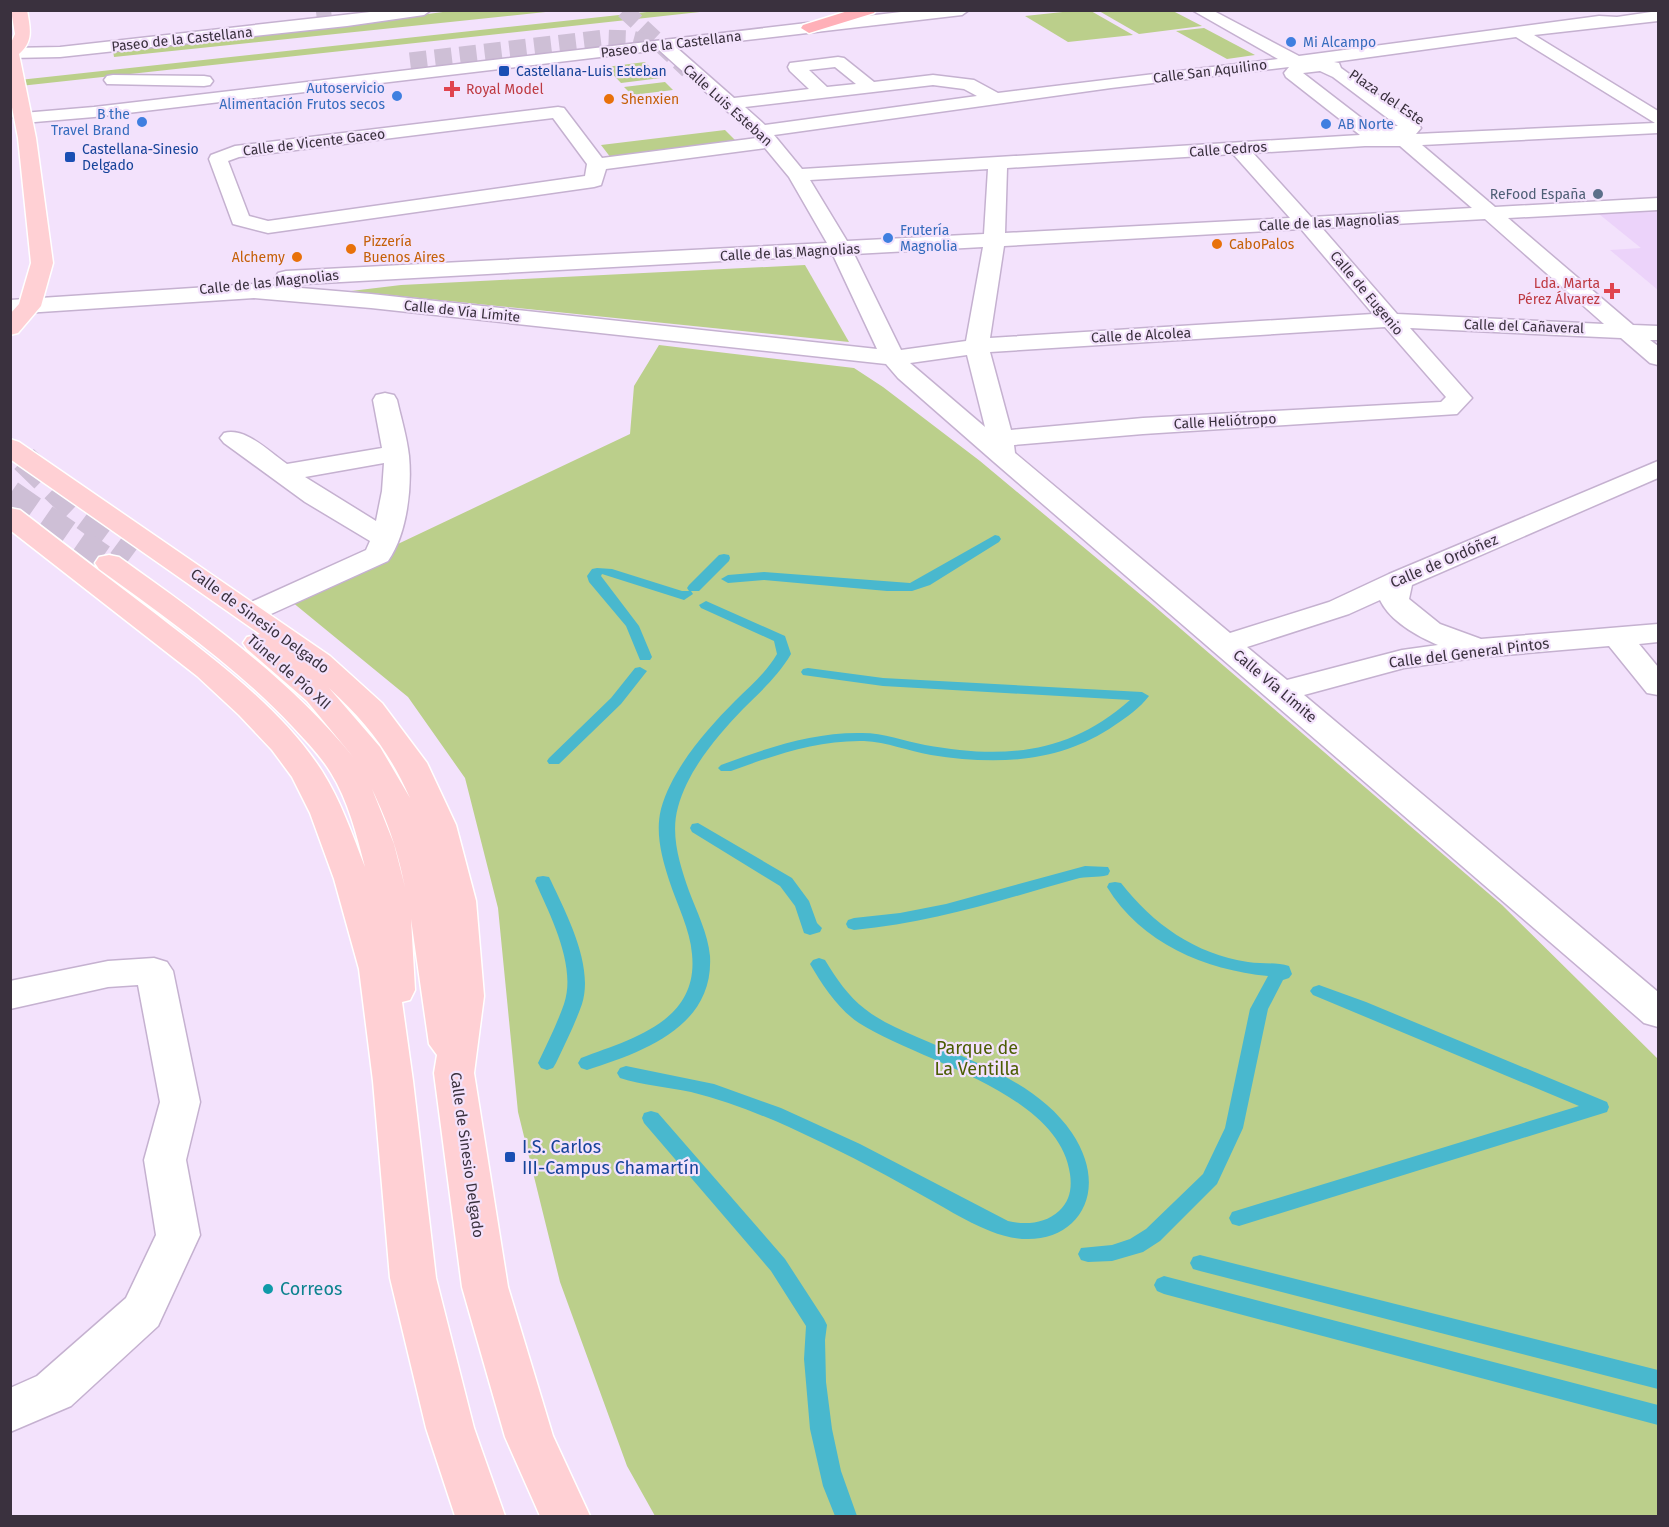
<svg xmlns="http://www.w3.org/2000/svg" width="1669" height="1527" viewBox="0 0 1669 1527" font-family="'Fira Sans',sans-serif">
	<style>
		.built { fill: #ecd3fa }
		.green { fill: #bbcf8b }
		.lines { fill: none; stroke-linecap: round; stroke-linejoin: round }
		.stream { fill: #49b8ce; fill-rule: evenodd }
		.minor-tunnel { stroke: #cebfd6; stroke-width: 17; stroke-dasharray: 17 8; stroke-linecap: butt }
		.major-tunnel { stroke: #cebfd6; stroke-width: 28; stroke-dasharray: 28 14; stroke-linecap: butt }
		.minor-casing { stroke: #c5b1d0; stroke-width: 3 }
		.major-casing { stroke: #fff; stroke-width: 3 }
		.highway-casing { stroke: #fff; stroke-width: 3 }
		.minor { fill: #fff; fill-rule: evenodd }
		.major { fill: #ffd0d4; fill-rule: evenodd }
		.highway { fill: #ffb0b8; fill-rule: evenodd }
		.shop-dot { fill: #3f7fe0; stroke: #f3e2fc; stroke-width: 2 }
		.transit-dot { fill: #1a4fb4; stroke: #f3e2fc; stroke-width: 2 }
		.health-dot { fill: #e0444e; stroke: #f3e2fc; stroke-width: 2 }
		.food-dot { fill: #e8710a; stroke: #f3e2fc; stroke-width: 2 }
		.service-dot { fill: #5c6f8a; stroke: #f3e2fc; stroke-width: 2 }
		.culture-dot { fill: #0f9aa8; stroke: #f3e2fc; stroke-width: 2 }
		.labels { text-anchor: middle; stroke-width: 4.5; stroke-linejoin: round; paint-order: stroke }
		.far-street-label { font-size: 14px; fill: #3a313e; stroke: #f3e2fc }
		.far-shop-label { font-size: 14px; fill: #366cbe; stroke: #f3e2fc; text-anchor: start }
		.far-transit-label { font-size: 14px; fill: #164399; stroke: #f3e2fc; text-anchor: start }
		.far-health-label { font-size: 14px; fill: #be3a42; stroke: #f3e2fc; text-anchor: start }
		.far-food-label { font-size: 14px; fill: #c56008; stroke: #f3e2fc; text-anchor: start }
		.far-service-label { font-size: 14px; fill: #4e5e75; stroke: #f3e2fc; text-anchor: end }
		.street-label { font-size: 15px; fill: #3a313e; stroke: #f3e2fc }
		.near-park-label { font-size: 18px; fill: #4b5d03; stroke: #f3e2fc }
		.near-transit-label { font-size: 18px; fill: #164399; stroke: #f3e2fc; text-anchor: start }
		.near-culture-label { font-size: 18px; fill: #0d838f; stroke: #f3e2fc; text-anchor: start }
	</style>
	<rect width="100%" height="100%" fill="#f3e2fc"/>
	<!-- built -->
	<path class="built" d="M1658,210V290L1610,250L1641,248L1599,214Z"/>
	<!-- green -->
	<g class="green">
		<path d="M450,11H555L114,57L113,51L399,18Z"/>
		<path d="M656,11H709L11,87L10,81Z"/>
		<path d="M1072,11H1091L1133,35L1068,42L1025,16Z"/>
		<path d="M1099,11H1173L1202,26L1139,34Z"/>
		<path d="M1204,28L1255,55L1227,59L1176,31Z"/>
		<path d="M645,62L661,78L621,83L606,67Z"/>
		<path d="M665,82L673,90L632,95L624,87Z"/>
		<path d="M725,130L737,142L611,158L601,145Z"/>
		<path d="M805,265L849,342L351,291L401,285Z"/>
		<path d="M659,345L854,368L883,387L980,461L1153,605L1502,905L1658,1059V1516H655L627,1466L560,1282L518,1112L498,908L465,778L408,697L286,597L630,434L634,386Z"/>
	</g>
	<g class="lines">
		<!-- stream -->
		<g class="stream">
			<path d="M995,535L999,536L1001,539L999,542L930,585L912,591H887L764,580L728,583L721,579L728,575L764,572L910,583Z"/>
			<path d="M724,554L729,555L730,558L729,561L699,591H689L687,588L689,585L719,555Z"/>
			<path d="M597,568L612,569L682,591H691L693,594L684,600L602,574L601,576L639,626L652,657L650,660H640L626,626L589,582L587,576L592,569Z"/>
			<path d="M706,601L785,636L791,654C778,676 761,691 743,709C717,736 688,770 678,807C670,835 680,865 689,891C697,912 708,934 710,956C714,1027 643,1052 587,1070L581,1068L578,1063L581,1058C631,1039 699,1022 692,954C690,929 677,905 669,880C662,858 655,833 661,809C672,769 706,730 735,701C750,686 766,673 777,654L774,641L701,608L699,605Z"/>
			<path d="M640,667L647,671L621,704L559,764H549L547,761L549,758L611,698L635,668Z"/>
			<path d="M808,668L883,678L1142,692L1149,696C1140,708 1127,717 1115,725C1059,764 995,765 931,755C908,751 887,742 864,741C817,740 775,755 731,771H721L718,768L721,765C767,748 813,732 862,733C884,733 904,741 925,745C1003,759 1068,755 1130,700L883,686L803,675L801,672L803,669Z"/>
			<path d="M698,823L792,878L809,901L817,923L822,928L820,932L810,935L804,933L795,906L780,886L692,832L690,828L692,824Z"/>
			<path d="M1085,866L1108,867L1110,871L1108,875C1097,878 1086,876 1076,879C1001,900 932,923 854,930L848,928L846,924L848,920L854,918L900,913L946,904Z"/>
			<path d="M543,876L549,877L551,881C567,915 594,966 582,1004C575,1024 565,1044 556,1063L553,1068L547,1070L541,1068L538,1063C547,1044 557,1024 564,1004C577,966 550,915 535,881L537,877Z"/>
			<path d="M1115,882L1121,883C1153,924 1195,954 1248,962C1261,964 1277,962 1289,966L1292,974L1289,978L1283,980L1268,1009L1243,1128L1217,1184L1160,1241L1143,1252L1112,1261L1088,1262L1081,1260L1078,1254L1081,1248L1112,1245L1130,1239L1146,1229L1203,1174L1225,1128L1250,1009L1268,976C1205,970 1141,943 1107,887L1109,883Z"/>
			<path d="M819,958L825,960C836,978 848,996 865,1009C880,1021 899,1029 917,1037C971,1061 1038,1082 1072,1133C1118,1202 1063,1261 990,1231C965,1221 942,1206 918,1193C876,1169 833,1147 789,1127C757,1113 724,1100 691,1092C667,1087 642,1085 620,1078L617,1073L620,1068L626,1066L714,1084L781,1108L860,1144L1008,1221C1025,1225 1045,1224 1059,1211C1070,1201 1072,1188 1070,1174C1059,1092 918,1061 859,1023C838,1009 823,986 810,964L813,960Z"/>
			<path d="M1319,985L1366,1002L1607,1102L1609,1107L1607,1112L1239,1226L1232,1224L1229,1218L1232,1212L1579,1106L1313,995L1310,991L1313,987Z"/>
			<path d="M651,1111L658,1113L785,1259L824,1319L827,1325L825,1340L826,1382L832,1429L841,1471L857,1516H835L823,1486L810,1429L804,1359L806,1326L771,1271L644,1123L642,1118L644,1113Z"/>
			<path d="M1200,1255L1658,1370V1389L1200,1271L1193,1269L1190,1263L1193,1257Z"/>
			<path d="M1164,1276L1658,1405V1425L1164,1294L1157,1291L1154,1285L1157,1279Z"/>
		</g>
		<!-- minor-tunnel -->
		<g class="minor-tunnel">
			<path d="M624,10L688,70"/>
			<path d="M316,12L331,10"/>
			<path d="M410,61L604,38L632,39L651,44"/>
		</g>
		<!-- major-tunnel -->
		<g class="major-tunnel">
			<path d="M24,459L81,514L134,553"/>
			<path d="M10,494L109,563"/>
		</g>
		<!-- minor casing -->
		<g class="minor-casing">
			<g id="minor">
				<path d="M388,10H431L424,15L347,26L60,57L10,58L11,48L60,47Z"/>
				<path d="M918,10H969L962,15L677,48L734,98L809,89L790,71L788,67L790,63L838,57L844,58L874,82L933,75L974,80L998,93L1278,59L1192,10H1212L1299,56L1599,16L1617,17L1658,11V21L1534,35L1658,111V133L1422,145L1495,207L1658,198V210L1508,218L1633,325L1658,326V340H1650L1658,346V365L1650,363L1621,338L1410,328L1472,398L1457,414L1143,434L1014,445L1015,453L1230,633L1329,602L1389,574L1658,461V478L1412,585L1409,599L1440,624L1481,639L1658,624V642L1639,644L1658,667V695L1647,693L1609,646L1481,657L1404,668L1304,695L1658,992V1027L1644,1023L994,462L898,378L886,364L371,308L254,298L10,314V300L254,284L371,294L877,349L833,255L286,285L278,283L275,278L278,273L286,271L827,243L789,177L765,148L606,169L601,185L594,187L268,233L233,224L209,159L211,155L235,146L558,107L564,108L602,158L757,138L659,50L94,117L23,123L17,122L14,118L17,114L23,113L94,107ZM1516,37L1655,123L1416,134L1421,128L1418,124L1341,68L1339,63L1334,62ZM835,67L856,84L827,87L809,70ZM1289,67L1284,73L1286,77L1360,135L802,169L774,135L1111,88ZM1320,71L1333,77L1398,126L1373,127L1303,73ZM933,85L964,89L977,96L765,125L745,107ZM553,118L587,164L585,176L268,221L249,216L228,161L239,157ZM1365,146H1400L1472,208L1311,217L1253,153ZM1233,154L1290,218L1005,233L1007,168ZM988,169L984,234L847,241L810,180ZM1485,219L1604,324L1397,314L1322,228ZM1301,229L1373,314L990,338L1004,246ZM983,247L966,341L901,350L854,254ZM1385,327L1446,397L1441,402L1143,418L1011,430L990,352ZM967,355L985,427L910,363ZM1380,600C1390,621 1417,636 1438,645L1402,650L1287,680L1247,647L1349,614Z"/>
				<path d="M113,75L204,76L210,77L213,81L210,85L204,86L107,84L104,80L107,76Z"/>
				<path d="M385,393L394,395L397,400C401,418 407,437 409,456C412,488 407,534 388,561L260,619L250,622L240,619L235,613L240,607L366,550L370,541L305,502L224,443L220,438L224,433C246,427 269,452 287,464L382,448L373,400L376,395ZM384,463L382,491L376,521L305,477Z"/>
				<path d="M154,958L167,962L173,971L200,1102L186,1160L200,1235L158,1326L71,1406L10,1432V1388L37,1376L126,1298L156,1235L144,1160L160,1102L138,985L108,987L10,1009V981L108,961Z"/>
			</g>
		</g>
		<!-- major casing -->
		<g class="major-casing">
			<g id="major">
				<path d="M11,10H27C30,28 34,41 19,54L36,138L53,263L41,306L18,333L10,335V314L19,304L31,263L18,138L10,97V45L15,34Z"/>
				<path d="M10,439L19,442L330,656L382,703L427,763L456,825L476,901L484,996L474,1073L508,1287L553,1436L590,1516H540L505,1437L462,1287L434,1073L437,1055L429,1044L411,919L415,990L410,1000L402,1002L413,1081L436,1278L474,1428L505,1516H455L426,1428L390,1278L373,1081L359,969L334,879L310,813L292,777L272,750L239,715L197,676L10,530V508L20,510C65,545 111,580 157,615C216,661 281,708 322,771C341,801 352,834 365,867C357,836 348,800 331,773C321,756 306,741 293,727C236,666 166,618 99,569L95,563L99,557L109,555L119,557C204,618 287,676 354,758L307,701L247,649L243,643L247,637L260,634L10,459ZM329,688C367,723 389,751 410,798L380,747ZM372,789C389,825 397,848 405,887L394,844Z"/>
			</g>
		</g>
		<!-- highway casing -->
		<g class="highway-casing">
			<path id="highway" d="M851,10H876L874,13L809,33L801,28L803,25Z"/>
		</g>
		<!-- minor -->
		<use href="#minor" class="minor"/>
		<!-- major -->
		<use href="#major" class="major"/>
		<!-- highway -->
		<use href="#highway" class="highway"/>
	</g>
	<!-- markers -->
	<g class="shop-dot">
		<circle cx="1291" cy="42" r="6"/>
		<circle cx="397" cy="96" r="6"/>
		<circle cx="142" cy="122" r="6"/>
		<circle cx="1326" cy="124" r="6"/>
		<circle cx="888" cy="238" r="6"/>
	</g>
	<g class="transit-dot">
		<rect x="498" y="65" width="12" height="12" rx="3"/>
		<rect x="64" y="151" width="12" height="12" rx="3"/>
		<rect x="504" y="1151" width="12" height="12" rx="3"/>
	</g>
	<g class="health-dot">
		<path d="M449 80h6v6h6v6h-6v6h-6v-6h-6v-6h6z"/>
		<path d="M1609 282h6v6h6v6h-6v6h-6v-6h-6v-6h6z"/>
	</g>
	<g class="food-dot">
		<circle cx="609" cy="99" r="6"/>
		<circle cx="1217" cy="244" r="6"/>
		<circle cx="351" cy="249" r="6"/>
		<circle cx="297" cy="257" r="6"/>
	</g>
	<circle class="service-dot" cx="1598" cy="194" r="6"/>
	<circle class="culture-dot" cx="268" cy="1289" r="6"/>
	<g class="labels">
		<!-- far-street labels -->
		<g class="far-street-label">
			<text transform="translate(182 39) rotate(-6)" y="5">Paseo de la Castellana</text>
			<text transform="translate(671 44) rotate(-7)" y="5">Paseo de la Castellana</text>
			<text transform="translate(1210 71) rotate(-7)" y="5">Calle San Aquilino</text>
			<text transform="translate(1387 97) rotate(34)" y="5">Plaza del Este</text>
			<text transform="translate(728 105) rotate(42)" y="5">Calle Luis Esteban</text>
			<text transform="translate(314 142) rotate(-7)" y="5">Calle de Vicente Gaceo</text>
			<text transform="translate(1228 149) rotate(-4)" y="5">Calle Cedros</text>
			<text transform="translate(1329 222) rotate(-3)" y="5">Calle de las Magnolias</text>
			<text transform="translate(790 252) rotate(-3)" y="5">Calle de las Magnolias</text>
			<text transform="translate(269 282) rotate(-6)" y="5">Calle de las Magnolias</text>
			<text transform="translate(1367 293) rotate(50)" y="5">Calle de Eugenio</text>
			<text transform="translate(462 311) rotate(6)" y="5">Calle de Vía Límite</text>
			<text transform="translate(1524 326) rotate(2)" y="5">Calle del Cañaveral</text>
			<text transform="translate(1141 335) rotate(-3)" y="5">Calle de Alcolea</text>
			<text transform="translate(1225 421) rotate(-3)" y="5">Calle Heliótropo</text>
		</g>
		<!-- far-shop labels -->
		<g class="far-shop-label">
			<text x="1303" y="47">Mi Alcampo</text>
			<text x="385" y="93" text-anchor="end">Autoservicio<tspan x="385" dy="16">Alimentación Frutos secos</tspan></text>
			<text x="130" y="119" text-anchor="end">B the<tspan x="130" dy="16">Travel Brand</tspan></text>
			<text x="1338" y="129">AB Norte</text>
			<text x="900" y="235">Frutería<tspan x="900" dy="16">Magnolia</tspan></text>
		</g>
		<!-- far-transit labels -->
		<g class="far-transit-label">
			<text x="516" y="76">Castellana-Luis Esteban</text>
			<text x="82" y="154">Castellana-Sinesio<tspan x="82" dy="16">Delgado</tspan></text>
		</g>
		<!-- far-health labels -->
		<g class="far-health-label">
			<text x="466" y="94">Royal Model</text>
			<text x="1600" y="288" text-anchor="end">Lda. Marta<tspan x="1600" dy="16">Pérez Álvarez</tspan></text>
		</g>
		<!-- far-food labels -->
		<g class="far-food-label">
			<text x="621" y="104">Shenxien</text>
			<text x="363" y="246">Pizzería<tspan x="363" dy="16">Buenos Aires</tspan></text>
			<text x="1229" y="249">CaboPalos</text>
			<text x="285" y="262" text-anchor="end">Alchemy</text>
		</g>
		<!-- far-service labels -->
		<g class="far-service-label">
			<text x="1586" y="199">ReFood España</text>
		</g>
		<!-- street labels -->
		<g class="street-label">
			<text transform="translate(1444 561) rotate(-23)" y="5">Calle de Ordóñez</text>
			<text transform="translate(260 621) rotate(36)" y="5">Calle de Sinesio Delgado</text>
			<text transform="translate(1469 653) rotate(-7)" y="5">Calle del General Pintos</text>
			<text transform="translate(289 672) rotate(41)" y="5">Túnel de Pío XII</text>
			<text transform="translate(1275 686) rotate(40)" y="5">Calle Vía Límite</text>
			<text transform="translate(467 1155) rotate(82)" y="5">Calle de Sinesio Delgado</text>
		</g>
		<!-- near-park labels -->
		<g class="near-park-label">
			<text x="977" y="1054">Parque de<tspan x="977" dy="21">La Ventilla</tspan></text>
		</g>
		<!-- near-transit labels -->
		<g class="near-transit-label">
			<text x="522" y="1153">I.S. Carlos<tspan x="522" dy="21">III-Campus Chamartín</tspan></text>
		</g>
		<!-- near-culture labels -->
		<g class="near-culture-label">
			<text x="280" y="1295">Correos</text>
		</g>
	</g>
	<!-- border -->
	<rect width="1669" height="1527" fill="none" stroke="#3a313e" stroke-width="24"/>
</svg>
